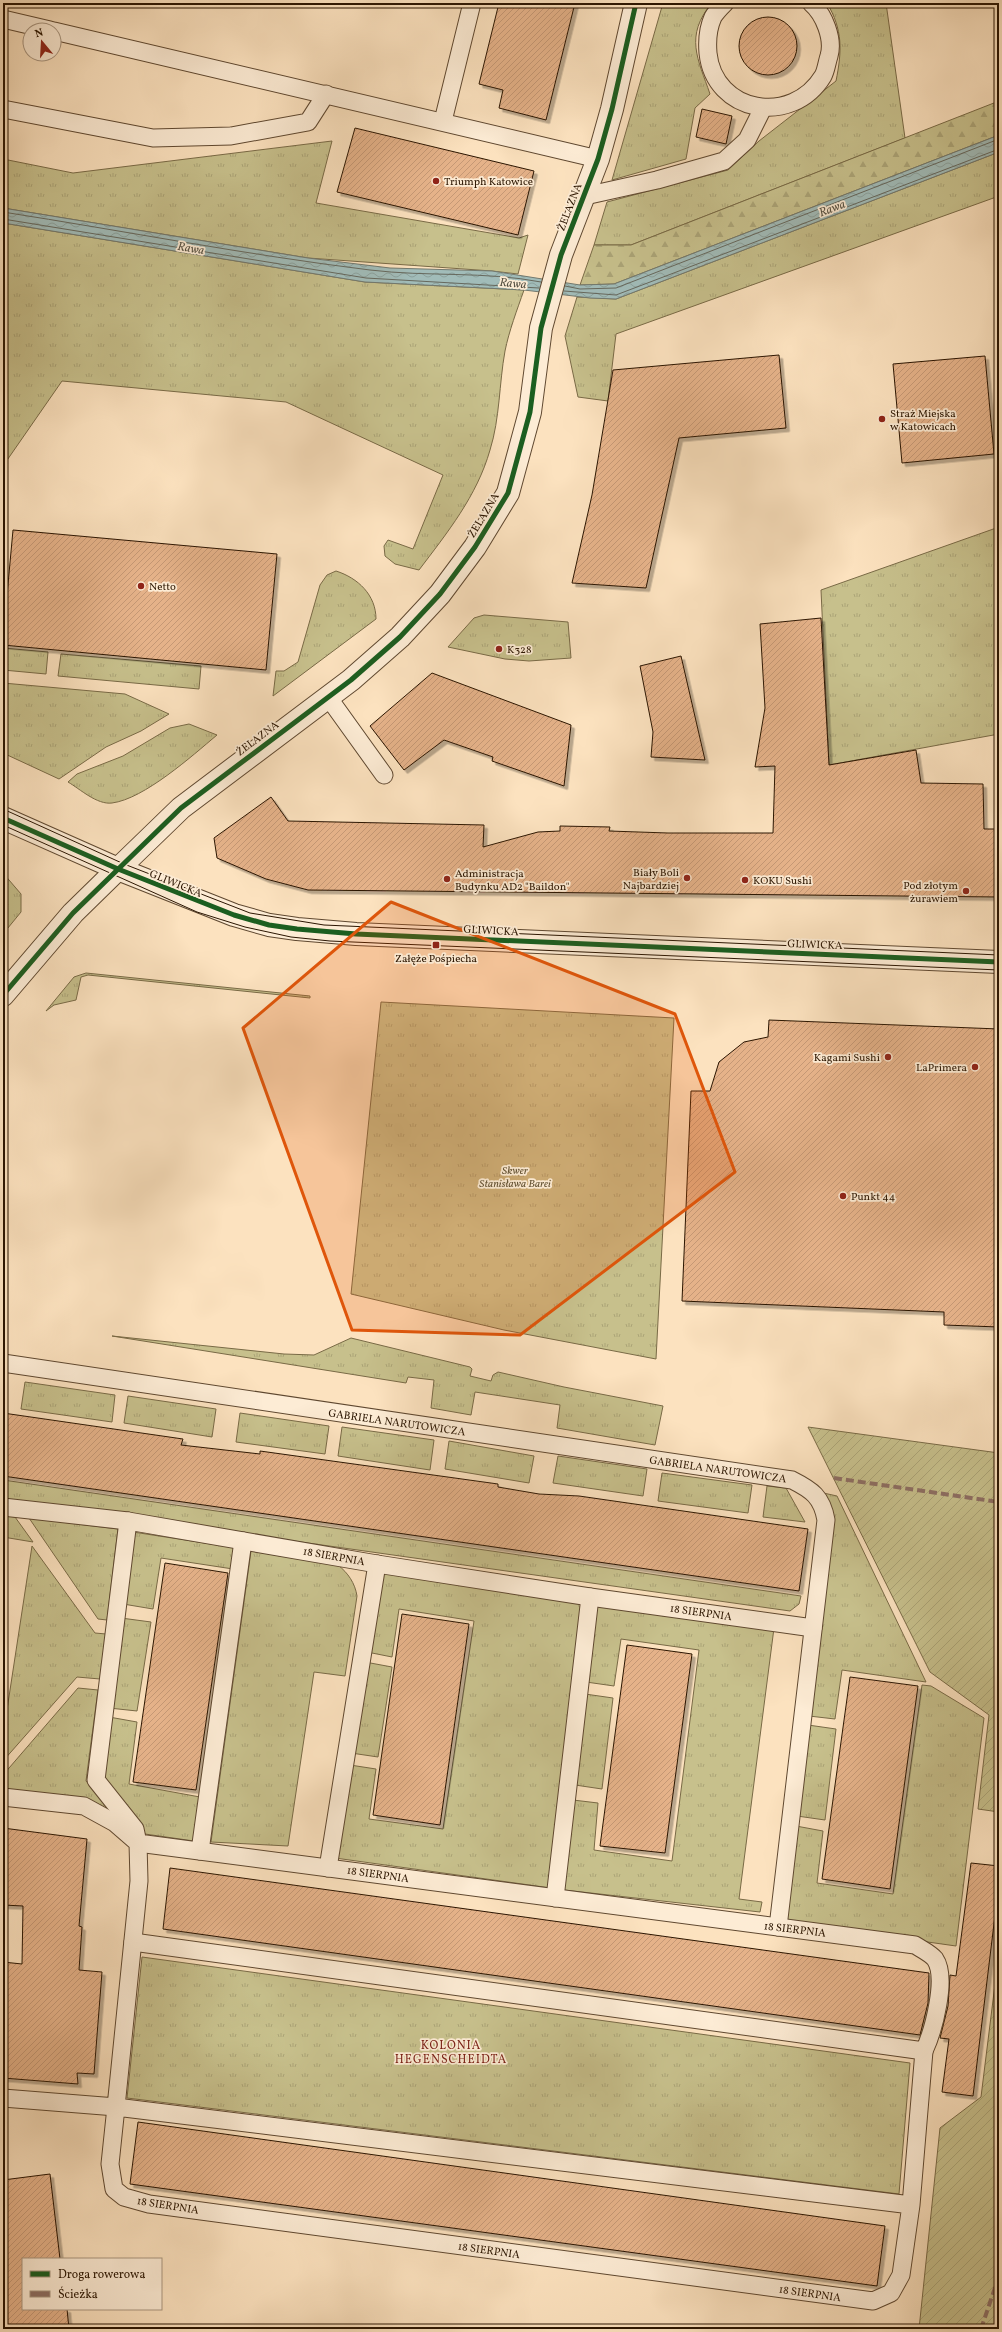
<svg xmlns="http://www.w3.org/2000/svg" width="1002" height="2332" viewBox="0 0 1002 2332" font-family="Vollkorn,serif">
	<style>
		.grass { fill: url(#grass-tufts); stroke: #796a46 }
		.forest { fill: url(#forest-firs); stroke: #796a46 }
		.garden { fill: url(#garden-furrows); stroke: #796a46 }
		.water { fill: url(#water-waves); stroke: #72796f }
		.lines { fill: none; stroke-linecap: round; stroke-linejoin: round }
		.shore { stroke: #66685d; stroke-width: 1 }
		.building { fill: url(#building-hatch); stroke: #2b1501; filter: url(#shadow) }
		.service-casing { stroke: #5f4830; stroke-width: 19 }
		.minor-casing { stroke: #5f4830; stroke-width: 24 }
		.tertiary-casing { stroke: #5f4830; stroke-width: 24 }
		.service { stroke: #fdecd5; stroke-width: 17 }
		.minor { stroke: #fdecd5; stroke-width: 22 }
		.tertiary { stroke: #fdecd5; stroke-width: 22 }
		.tram { stroke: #2b1501; stroke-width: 1 }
		.quiet { stroke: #8d6e63; stroke-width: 4; stroke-dasharray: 8 4; stroke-linecap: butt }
		.cycleway-casing { stroke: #fdecd5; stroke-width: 8 }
		.cycleway { stroke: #1b5e20; stroke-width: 5 }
		.marked { fill: #df560b; fill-opacity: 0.2; stroke: #df560b; stroke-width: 3; stroke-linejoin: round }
		.poi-dot { fill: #8f2418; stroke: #fdecd5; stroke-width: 1.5 }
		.labels { text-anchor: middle; stroke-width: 3.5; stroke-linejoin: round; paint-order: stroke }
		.poi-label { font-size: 11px; fill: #2b1501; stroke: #fdecd5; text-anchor: start }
		.street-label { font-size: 11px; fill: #2b1501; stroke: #fdecd5 }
		.park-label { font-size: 11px; font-style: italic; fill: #625132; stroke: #fdecd5 }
		.water-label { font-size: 12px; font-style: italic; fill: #544f41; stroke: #fdecd5 }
		.neighbourhood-label { font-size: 12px; letter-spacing: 1px; fill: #7a1f14; stroke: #fdecd5 }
	</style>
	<defs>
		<pattern id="grass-tufts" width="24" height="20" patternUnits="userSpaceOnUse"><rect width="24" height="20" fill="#c7c08c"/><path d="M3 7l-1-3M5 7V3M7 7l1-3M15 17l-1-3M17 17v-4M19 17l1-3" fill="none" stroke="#aba477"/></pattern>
		<pattern id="forest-firs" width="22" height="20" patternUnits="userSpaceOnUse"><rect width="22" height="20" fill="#c7c08c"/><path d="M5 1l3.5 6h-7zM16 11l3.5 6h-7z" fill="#aba477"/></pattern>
		<pattern id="garden-furrows" width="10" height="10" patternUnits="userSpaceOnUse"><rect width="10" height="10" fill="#c7c08c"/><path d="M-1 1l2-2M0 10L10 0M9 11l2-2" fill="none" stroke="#aba477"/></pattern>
		<pattern id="water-waves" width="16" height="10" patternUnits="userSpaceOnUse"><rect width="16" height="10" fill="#a1bcb9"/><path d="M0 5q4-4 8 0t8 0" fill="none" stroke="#8ba19d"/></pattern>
		<pattern id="building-hatch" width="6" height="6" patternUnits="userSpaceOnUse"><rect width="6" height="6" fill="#e5b289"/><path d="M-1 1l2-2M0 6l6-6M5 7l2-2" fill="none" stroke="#c59874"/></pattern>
		<filter id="shadow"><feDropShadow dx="3.5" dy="3.5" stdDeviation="0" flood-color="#0004"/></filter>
	</defs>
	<rect width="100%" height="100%" fill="#fce2bf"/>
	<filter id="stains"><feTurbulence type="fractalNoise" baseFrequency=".005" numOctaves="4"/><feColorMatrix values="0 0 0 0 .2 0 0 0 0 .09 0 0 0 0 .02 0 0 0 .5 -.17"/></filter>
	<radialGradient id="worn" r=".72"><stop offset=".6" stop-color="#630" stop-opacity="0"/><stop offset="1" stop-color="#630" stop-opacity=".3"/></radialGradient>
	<!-- grass -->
	<g class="grass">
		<path d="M663,3H712C684,36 698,59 710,94L695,108L686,159L612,180Z"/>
		<path d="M827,3H886L905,138L631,245H594L607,202L728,170L759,141L836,81C842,51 843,30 827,3Z"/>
		<path d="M332,141L316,203L519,238L528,235L518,274L492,271L308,258L3,208V159L73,173Z"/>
		<path d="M999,152V196L616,334L608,401L578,397L565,336L577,297L616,299Z"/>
		<path d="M3,223L365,282L524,290C517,310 509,331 505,351C499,384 500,418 490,450C477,496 447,533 419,570L395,564L385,556L384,546L388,540L413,549L443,475L286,402L62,381L3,466Z"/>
		<path d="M999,527V734L829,765L821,590Z"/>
		<path d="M336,571C358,578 376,595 376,619L273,696L276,671H284L298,662L320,585L327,575Z"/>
		<path d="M484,615L568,622L571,658L529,661L505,659L448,647L474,618Z"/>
		<path d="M3,648L48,652L46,674L3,670Z"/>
		<path d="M61,654L201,666L199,689L58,676Z"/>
		<path d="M3,683L125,694L169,714L141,731L106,747L59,779L3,753Z"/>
		<path d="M189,724L217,735C192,756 144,799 112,803C97,805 80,789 68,782L77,774L123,756L170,728Z"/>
		<path d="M3,873L21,894V912L3,934Z"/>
		<path d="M86,973L310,996V998L88,975L81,977L76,1000L54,1005L46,1011L74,977Z"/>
		<path d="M381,1002L674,1018L656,1359L504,1330L351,1294Z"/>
		<path d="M112,1336L284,1354L314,1355L351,1338L470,1367L472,1369L470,1376L491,1381L493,1375L498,1372L564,1387L663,1406L655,1445L557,1428L560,1405L475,1392L471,1415L431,1408L434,1380L408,1377L406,1383Z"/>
		<path d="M3,1375L7,1377L4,1405L3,1404Z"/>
		<path d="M25,1382L115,1395L112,1422L21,1409Z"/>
		<path d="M128,1396L216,1409L212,1437L124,1423Z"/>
		<path d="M240,1413L329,1426L325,1454L236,1442Z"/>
		<path d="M342,1427L434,1440L430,1470L338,1456Z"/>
		<path d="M449,1441L534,1456L529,1483L445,1469Z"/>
		<path d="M558,1456L647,1469L643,1496L553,1483Z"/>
		<path d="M662,1473L752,1485L748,1513L658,1501Z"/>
		<path d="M3,1480L801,1596L799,1604L790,1611L3,1500Z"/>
		<path d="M767,1486L786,1488L805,1522L763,1517Z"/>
		<path d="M819,1492L837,1496L926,1682L842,1670L835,1719L809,1716Z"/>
		<path d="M3,1515L15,1517L33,1542L3,1537Z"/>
		<path d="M29,1518L118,1529L107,1620L98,1619Z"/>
		<path d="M133,1532L237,1548L233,1569L161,1558L153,1609L123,1604Z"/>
		<path d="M32,1546L95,1633L106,1634L100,1679L77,1677L3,1761V1736Z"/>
		<path d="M251,1551L338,1565C348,1573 355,1583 357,1596L345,1676L314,1672L288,1846L211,1842Z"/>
		<path d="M380,1572L584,1602L551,1888L335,1858L350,1765L376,1769L369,1819L443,1829L474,1621L399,1609L392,1657L367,1652Z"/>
		<path d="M594,1602L774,1628L739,1899L762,1902L760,1912L564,1890L573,1800L598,1803L594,1850L672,1861L699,1650L621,1639L614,1686L586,1682Z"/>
		<path d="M121,1618L151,1622L137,1711L109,1708Z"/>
		<path d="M365,1662L392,1667L378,1757L351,1753Z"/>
		<path d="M922,1685L931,1686L984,1718L956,1946L786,1922L796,1826L823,1831L817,1883L893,1894Z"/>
		<path d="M78,1688L98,1690L86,1781L120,1819L3,1792V1775Z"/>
		<path d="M585,1694L613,1698L602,1789L575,1785Z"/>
		<path d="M109,1717L137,1722L129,1784L200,1797L194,1841L145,1834L142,1825L102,1778Z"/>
		<path d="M808,1725L836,1729L825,1820L797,1816Z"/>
		<path d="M142,1957L910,2063L899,2194L127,2098Z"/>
	</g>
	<!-- forest -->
	<path class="forest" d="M999,101V135L614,284L580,285L594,245H631Z"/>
	<!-- garden -->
	<g class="garden">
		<path d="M808,1427L999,1453V1812L978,1809L989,1715L930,1672Z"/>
		<path d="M999,1952V2329H919L940,2128L981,2097Z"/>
	</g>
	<!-- water -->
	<path class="water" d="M999,135V152L616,299L590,298L524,290L365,282L3,223V208L308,258L390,268L492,271L580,285L614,284Z"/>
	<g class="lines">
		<!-- shore -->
		<g class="shore">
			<path d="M3,212C125,231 247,255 370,270C427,277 485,271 541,282"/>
			<path d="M3,219L366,278L539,288"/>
			<path d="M565,286L580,289L616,288L999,139"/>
			<path d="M564,291L616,295L999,149"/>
		</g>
	</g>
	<!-- building -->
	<g class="building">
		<path d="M499,3H575L546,120L499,108L503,90L479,84Z"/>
		<circle cx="768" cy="46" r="29"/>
		<path d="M702,109L732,116L726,144L696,137Z"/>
		<path d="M355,128L534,171L518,235L337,192Z"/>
		<path d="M779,355L786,428L679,438L646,588L572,583L592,495L613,370Z"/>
		<path d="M985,356L994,454L902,463L893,364Z"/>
		<path d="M13,530L277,554L266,670L3,645V617H5Z"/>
		<path d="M821,618L829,765L916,750L921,783L983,784L984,829H999V897L308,890L266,879L217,858L214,838L271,797L288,821L484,825L483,847L538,832L560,831V826L610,827L609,831L668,833H773L775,766L755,767L765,708L760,624Z"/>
		<path d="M681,656L705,760L651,757L653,732L640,666Z"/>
		<path d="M432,673L571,725L564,786L492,761L493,757L444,740L404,770L370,726Z"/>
		<path d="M769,1020L999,1029V1327L944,1325V1312L682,1301L691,1091H710L719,1062L744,1042L768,1037Z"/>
		<path d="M3,1413L183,1439L181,1445L260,1454V1451L498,1484V1487L539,1494L579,1496L808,1529L799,1591L3,1476Z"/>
		<path d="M165,1563L228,1573L196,1790L133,1782Z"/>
		<path d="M402,1614L469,1624L440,1825L373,1815Z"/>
		<path d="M627,1645L692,1654L665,1853L600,1846Z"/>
		<path d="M850,1677L918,1686L890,1889L822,1879Z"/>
		<path d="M3,1828L87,1839L79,1926L82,1927L79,1970L102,1972L94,2074L77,2073L78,2084L3,2078V1962L22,1964L23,1906L3,1905Z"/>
		<path d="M971,1863L999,1866V1899H997L973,2096L942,2092L949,2039L940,2038L948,2006L950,1975L956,1976Z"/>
		<path d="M170,1868L929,1973L928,2003L920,2035L163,1929Z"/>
		<path d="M138,2122L885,2226L877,2286L130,2184Z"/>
		<path d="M50,2174L60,2259H23V2309H67L69,2329H8L3,2291V2180Z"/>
	</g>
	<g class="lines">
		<!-- service casing -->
		<g class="service-casing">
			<g id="service">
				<path d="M725,3C721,7 716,12 713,17C708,28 707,41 708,53C714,113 792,127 823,76C826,71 827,62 829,56C834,39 824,14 811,3"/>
				<path d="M3,19L50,30"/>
				<path d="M54,31L598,159"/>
				<path d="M3,109L153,138L231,136L308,122L326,94"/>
				<path d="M443,121L472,3"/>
				<path d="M585,196L657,180L724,161L747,140L763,108"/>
				<path d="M328,697L384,775"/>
				<path d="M3,1363L792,1480C812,1490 822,1497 826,1520L778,1927"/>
				<path d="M3,1507L128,1521L377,1564L590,1597L555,1898"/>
				<path d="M128,1521L96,1780L135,1829L138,1843L915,1945C921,1949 930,1953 935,1959C948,1978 933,2032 924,2051L133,1942"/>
				<path d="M590,1597L813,1628"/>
				<path d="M3,1797L84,1806L115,1823L138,1843L139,1881L116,2107L3,2098"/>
				<path d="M200,1851L243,1541"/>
				<path d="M328,1868L377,1564"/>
				<path d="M911,2205L901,2275L891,2293L873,2301L149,2204L124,2197L114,2189L110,2164L116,2107L911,2205L924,2051"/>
			</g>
		</g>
		<!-- minor casing -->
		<g class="minor-casing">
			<path id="minor" d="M3,995L73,913L118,869"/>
		</g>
		<!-- tertiary casing -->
		<g class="tertiary-casing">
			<g id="tertiary">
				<path d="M3,818L118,869L234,915L269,925L297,929L356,934L999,962"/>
				<path d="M118,869L181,808L351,680L400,637L440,594L475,547L508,493L530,412L541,328L561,255L598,159L612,109L636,3"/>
			</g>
		</g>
		<!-- service -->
		<use href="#service" class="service"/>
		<!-- minor -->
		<use href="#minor" class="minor"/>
		<!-- tertiary -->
		<use href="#tertiary" class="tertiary"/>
		<!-- tram -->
		<g class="tram">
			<path d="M3,809L124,864L250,913L324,925L999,955"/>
			<path d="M3,825L197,912L245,927L291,937L330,941L999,970"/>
		</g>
		<!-- quiet -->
		<g class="quiet">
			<path d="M834,1478L999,1502"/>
			<path d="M981,2329L999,2276"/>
		</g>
		<!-- cycleway casing -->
		<g class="cycleway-casing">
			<g id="cycleway">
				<path d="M3,818L118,869L234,915L269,925L297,929L356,934L999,962"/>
				<path d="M3,995L73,913L181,808L351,680L400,637L440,594L475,547L508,493L530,412L541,328L561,255L598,159L612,109L636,3"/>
			</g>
		</g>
		<!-- cycleway -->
		<use href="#cycleway" class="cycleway"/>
	</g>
	<!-- marked area -->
	<path class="marked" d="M391,902L675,1014L735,1172L520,1335L352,1330L243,1028Z"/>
	<!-- markers -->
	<g class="poi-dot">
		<circle cx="436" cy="181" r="4"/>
		<circle cx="882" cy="419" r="4"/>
		<circle cx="141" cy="586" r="4"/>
		<circle cx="499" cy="649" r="4"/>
		<circle cx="687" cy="878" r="4"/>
		<circle cx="447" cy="879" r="4"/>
		<circle cx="745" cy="880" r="4"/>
		<circle cx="966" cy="891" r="4"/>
		<rect x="432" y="941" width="8" height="8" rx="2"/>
		<circle cx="888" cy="1057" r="4"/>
		<circle cx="975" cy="1067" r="4"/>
		<circle cx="843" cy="1196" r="4"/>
	</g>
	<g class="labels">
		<!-- poi labels -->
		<g class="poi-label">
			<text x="444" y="185">Triumph Katowice</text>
			<text x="890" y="417">Straż Miejska<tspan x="890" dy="13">w Katowicach</tspan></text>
			<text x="149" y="590">Netto</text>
			<text x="507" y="653">K328</text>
			<text x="679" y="876" text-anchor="end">Biały Boli<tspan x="679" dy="13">Najbardziej</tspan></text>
			<text x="455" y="877">Administracja<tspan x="455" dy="13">Budynku AD2 "Baildon"</tspan></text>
			<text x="753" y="884">KOKU Sushi</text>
			<text x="958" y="889" text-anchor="end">Pod złotym<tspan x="958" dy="13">żurawiem</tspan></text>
			<text x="436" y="962" text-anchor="middle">Załęże Pośpiecha</text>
			<text x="880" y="1061" text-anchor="end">Kagami Sushi</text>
			<text x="967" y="1071" text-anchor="end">LaPrimera</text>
			<text x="851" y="1200">Punkt 44</text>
		</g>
		<!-- street labels -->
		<g class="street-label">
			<text transform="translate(569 207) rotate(-69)" y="4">ŻELAZNA</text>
			<text transform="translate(483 515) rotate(-59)" y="4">ŻELAZNA</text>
			<text transform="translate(257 738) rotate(-37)" y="4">ŻELAZNA</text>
			<text transform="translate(176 883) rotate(22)" y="4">GLIWICKA</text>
			<text transform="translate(491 930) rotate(3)" y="4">GLIWICKA</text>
			<text transform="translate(815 944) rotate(2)" y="4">GLIWICKA</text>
			<text transform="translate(397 1422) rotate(8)" y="4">GABRIELA NARUTOWICZA</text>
			<text transform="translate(718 1469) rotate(8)" y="4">GABRIELA NARUTOWICZA</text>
			<text transform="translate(334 1556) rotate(10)" y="4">18 SIERPNIA</text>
			<text transform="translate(701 1612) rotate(8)" y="4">18 SIERPNIA</text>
			<text transform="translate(378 1874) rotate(8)" y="4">18 SIERPNIA</text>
			<text transform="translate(795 1929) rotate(7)" y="4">18 SIERPNIA</text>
			<text transform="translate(168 2205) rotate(9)" y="4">18 SIERPNIA</text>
			<text transform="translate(489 2250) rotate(8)" y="4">18 SIERPNIA</text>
			<text transform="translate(810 2293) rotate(8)" y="4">18 SIERPNIA</text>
		</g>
		<!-- park labels -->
		<g class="park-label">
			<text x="515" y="1174">Skwer<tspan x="515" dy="13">Stanisława Barei</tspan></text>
		</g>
		<!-- water labels -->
		<g class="water-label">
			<text transform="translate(832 208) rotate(-21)" y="4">Rawa</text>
			<text transform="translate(191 248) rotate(9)" y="4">Rawa</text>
			<text transform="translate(513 283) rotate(5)" y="4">Rawa</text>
		</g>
		<!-- neighbourhood labels -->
		<g class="neighbourhood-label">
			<text x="451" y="2049">KOLONIA<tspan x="451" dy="14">HEGENSCHEIDTA</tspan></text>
		</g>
	</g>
	<!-- margin -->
	<rect width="1002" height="2332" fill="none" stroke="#fce2bf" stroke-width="16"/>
	<rect x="4" y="4" width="994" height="2324" fill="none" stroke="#2b1501" stroke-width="2"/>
	<rect x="8" y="8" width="986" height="2316" fill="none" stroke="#2b1501"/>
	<!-- legend -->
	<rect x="22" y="2258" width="140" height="52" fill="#fdecd5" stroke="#a99680"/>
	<rect x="30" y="2271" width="20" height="6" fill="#1b5e20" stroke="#a99680"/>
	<text x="58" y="2278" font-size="12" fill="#2b1501">Droga rowerowa</text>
	<rect x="30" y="2291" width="20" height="6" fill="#8d6e63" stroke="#a99680"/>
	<text x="58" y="2298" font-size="12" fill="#2b1501">Ścieżka</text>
	<!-- north arrow -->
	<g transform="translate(42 42) rotate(342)"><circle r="19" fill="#fdecd5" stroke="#a99680"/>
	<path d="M0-3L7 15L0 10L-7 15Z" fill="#8f2418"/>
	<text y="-6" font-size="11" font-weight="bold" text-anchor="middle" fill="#2b1501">N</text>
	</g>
	<rect width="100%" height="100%" filter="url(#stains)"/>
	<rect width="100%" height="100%" fill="url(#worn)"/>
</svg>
